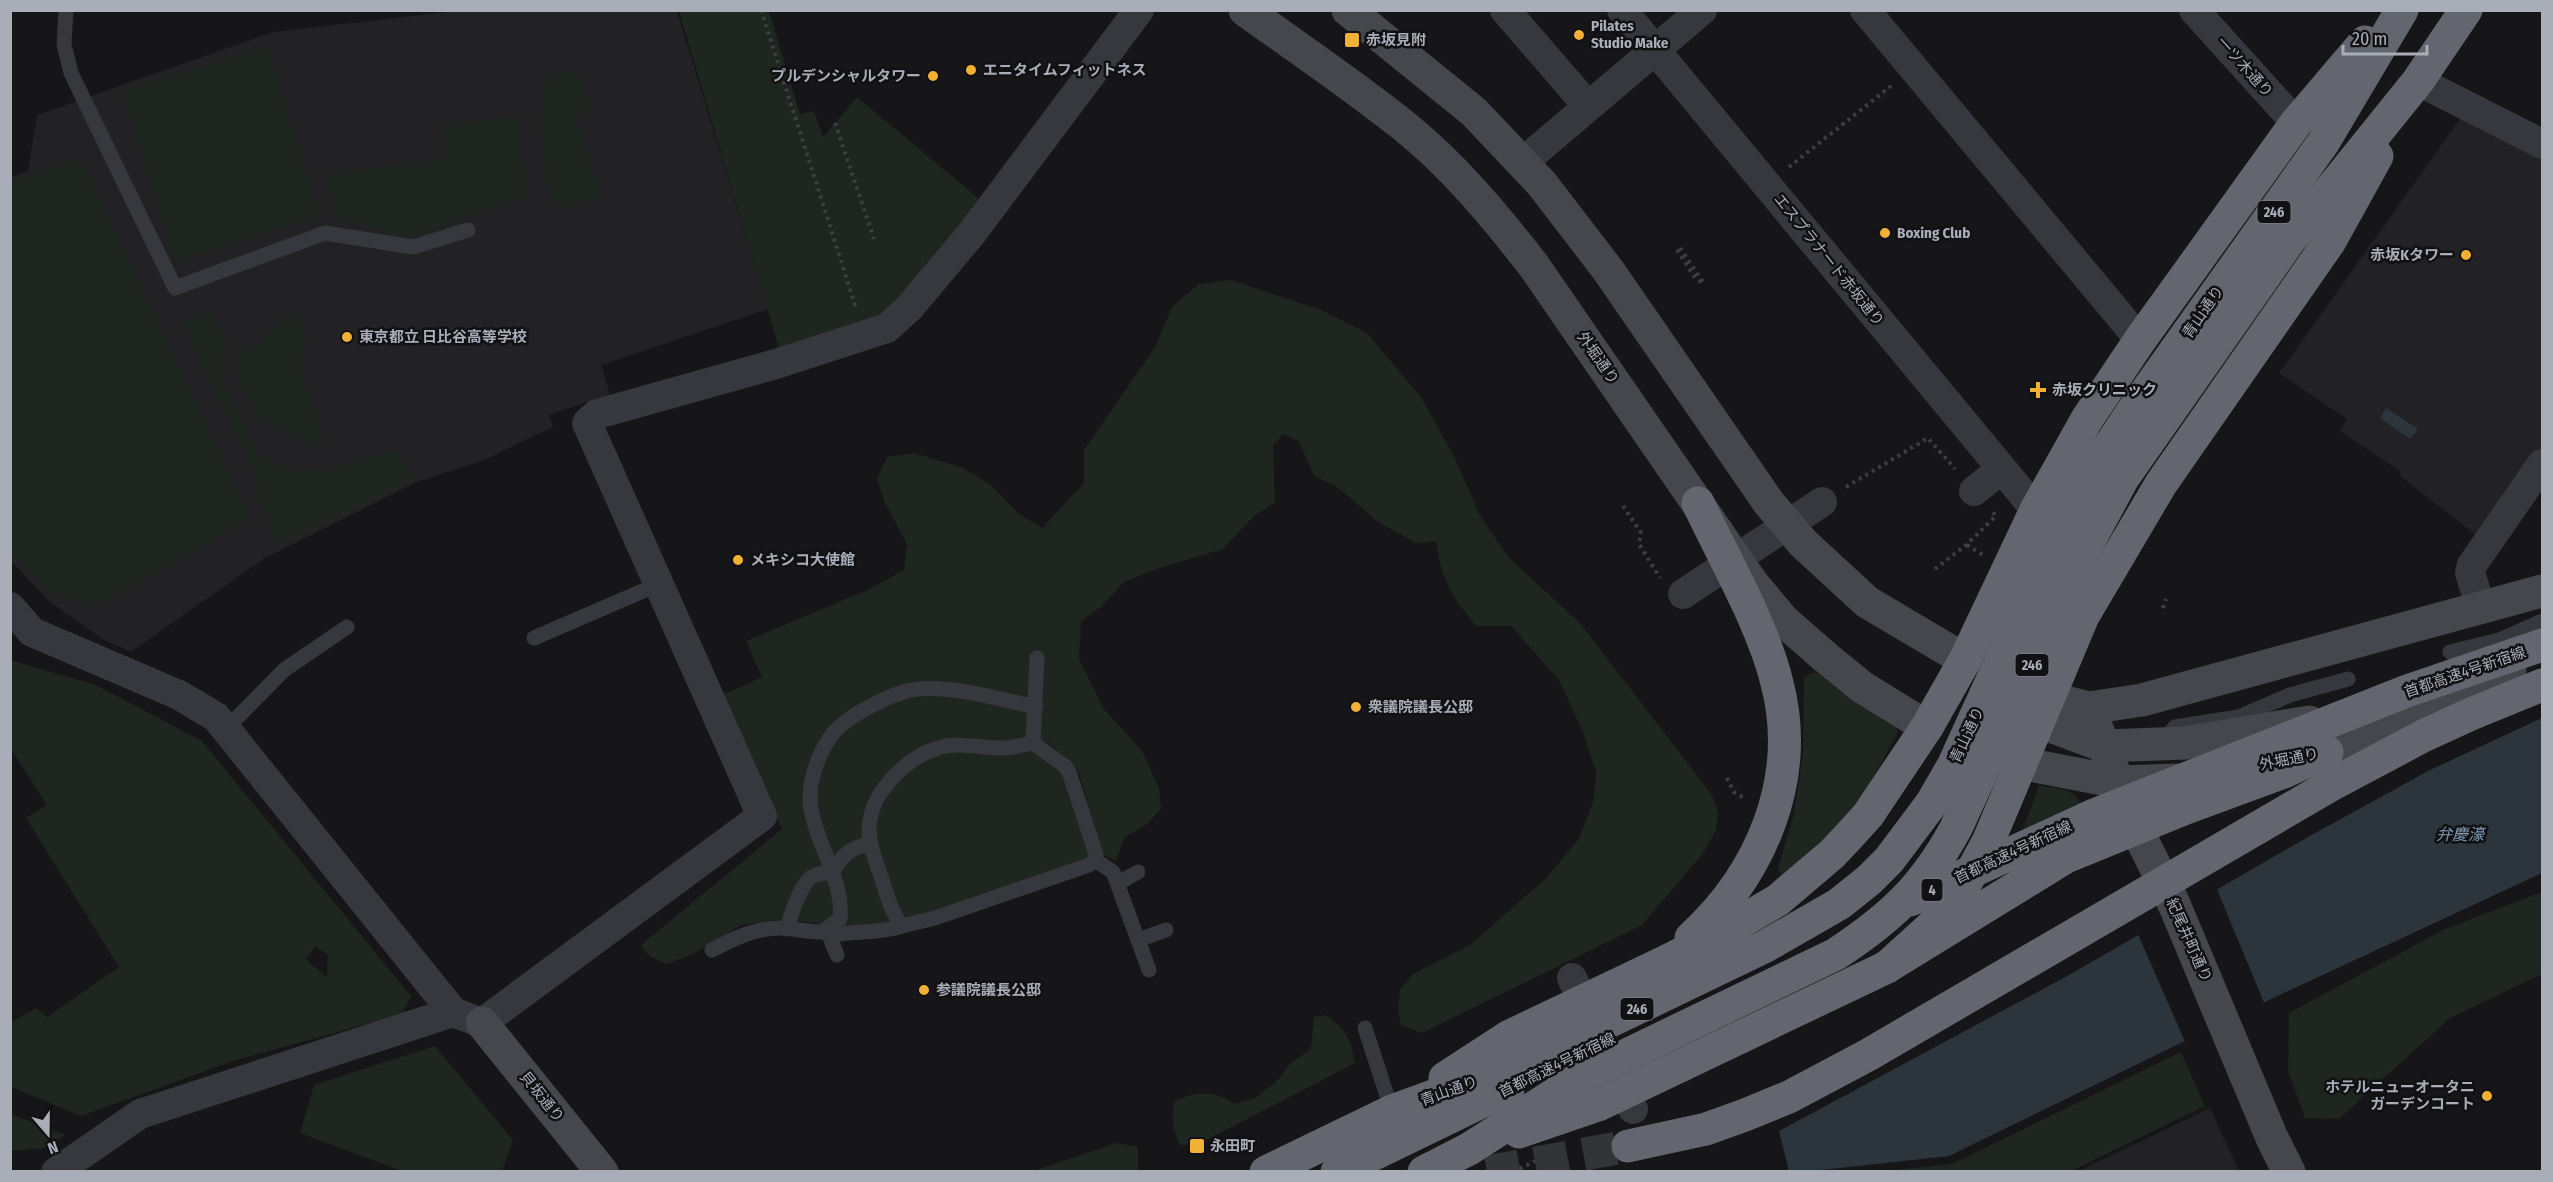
<svg xmlns="http://www.w3.org/2000/svg" width="2553" height="1182" viewBox="0 0 2553 1182" font-family="'Fira Sans Condensed','Noto Sans JP',sans-serif">
	<style>
		.built { fill: #222225 }
		.green { fill: #1e261f; fill-rule: evenodd }
		.water { fill: #2c353c }
		.pier { fill: #161618 }
		.lines { fill: none; stroke-linecap: round; stroke-linejoin: round }
		.highway-tunnel { stroke: #333438; stroke-width: 33; stroke-dasharray: 33 16; stroke-linecap: butt }
		.path { stroke: #3d3f44; stroke-width: 4; stroke-dasharray: 3 4.5; stroke-linecap: butt }
		.lane { stroke: #37383d; stroke-width: 15 }
		.street { stroke: #37383d; stroke-width: 30 }
		.secondary { stroke: #45474d; stroke-width: 33 }
		.highway { stroke: #63666e; stroke-width: 33 }
		.poi-dot { fill: #f2b134; stroke: #111113; stroke-width: 2 }
		.labels { text-anchor: middle; stroke-width: 5; stroke-linejoin: round; paint-order: stroke }
		.shield { fill: #111113; stroke: #7b7e86; stroke-width: 1.5 }
		.shield-label { font-size: 14px; font-weight: bold; fill: #a8adb8 }
		.poi-label { font-size: 15px; font-weight: bold; fill: #a8adb8; stroke: #111113; text-anchor: start }
		.street-label { font-size: 15px; fill: #a8adb8; stroke: #111113 }
		.water-label { font-size: 16px; font-style: italic; fill: #7f9bb3; stroke: #111113 }
	</style>
	<rect width="100%" height="100%" fill="#161618"/>
	<!-- built -->
	<g class="built">
		<path d="M465,10L677,11L768,309L601,365L610,394L549,415L553,427L484,460L414,483L265,558L131,652L104,640L49,601L11,561V177L28,171L37,115L273,32Z"/>
		<path d="M2460,119L2542,160V451L2481,539L2399,475L2401,472L2340,431L2347,419L2279,373Z"/>
		<path d="M2210,1108L2239,1171H2079Z"/>
	</g>
	<!-- green -->
	<g class="green">
		<path d="M679,11H769L800,114L814,111L823,137L857,97L982,201L883,315L779,348Z"/>
		<path d="M267,47L319,217L175,261L123,91Z"/>
		<path d="M577,70L589,110L575,118L601,196L565,209L550,201L541,123L547,76Z"/>
		<path d="M515,116L527,196L411,236H397L333,215L328,174L445,160L442,126Z"/>
		<path d="M80,159L250,519L97,606L49,591L10,552L11,183Z"/>
		<path d="M1231,280L1321,310L1367,333L1420,396L1455,458L1479,514L1509,558L1580,623L1712,795L1718,812L1716,830L1704,852L1642,925L1422,1033L1401,1025L1398,1009L1400,989L1413,974L1470,945L1546,878L1579,839L1594,799L1596,772L1583,732L1559,680L1511,626H1476C1451,595 1442,582 1436,541L1416,543L1378,522L1339,488L1314,476L1299,441L1283,434L1273,446L1275,503L1254,516L1223,549L1156,569L1124,582L1102,606L1081,621L1079,659L1103,708L1142,751L1159,788L1161,809L1148,823L1124,838L1116,861L1102,854L1078,770L1049,743L1020,738L1004,742L965,737L944,740L915,750L895,764L870,804L869,857L873,878L891,924H866L848,927L782,919L742,925L691,955L666,964L648,955L641,945L782,829L723,695L762,677L746,641L870,589L904,570L907,545L884,500L877,479L887,457L914,453L963,468L991,485L1018,513L1042,528L1084,483V450L1155,347L1172,307L1199,284Z"/>
		<path d="M211,312L227,342L218,371L257,454L288,469L325,471L398,449L412,480L278,545L258,495L260,482L205,373L184,323Z"/>
		<path d="M297,312L307,344L298,361L324,444H310L256,416L234,365L238,352L261,341L280,320Z"/>
		<path d="M10,660L96,685L202,741L411,996L402,1014L233,1061L81,1116L11,1087V1022L36,1008L47,1017L119,967L26,818L47,805L11,749ZM316,946L328,955L327,977L305,959Z"/>
		<path d="M1819,672L1897,728L1898,732C1887,751 1878,771 1866,789C1844,822 1814,848 1785,874L1781,875L1778,868L1794,814L1803,754L1804,677L1811,673Z"/>
		<path d="M961,749L1030,750L1063,772L1090,855L1085,861L909,919L899,912L875,841L876,819L896,781L919,762Z"/>
		<path d="M2039,786C2079,790 2076,792 2091,828L2008,869Z"/>
		<path d="M2542,892V974L2450,1018L2339,1119L2305,1118L2288,1070L2289,1013L2445,929Z"/>
		<path d="M1326,1015C1344,1027 1352,1040 1355,1063L1199,1144L1180,1145C1173,1129 1170,1117 1175,1101C1197,1091 1215,1090 1235,1104L1255,1098L1276,1082L1291,1063L1311,1049L1314,1017Z"/>
		<path d="M435,1046L513,1140L502,1171H402L300,1133L314,1085Z"/>
		<path d="M2181,1052L2205,1106L2071,1171H1884L1952,1164Z"/>
		<path d="M11,1114L65,1135L45,1148L11,1151Z"/>
		<path d="M1117,1143L1138,1147V1171H1033Z"/>
	</g>
	<!-- water -->
	<g class="water">
		<path d="M2386,408L2418,429L2410,439L2380,418Z"/>
		<path d="M2542,718V873L2271,999L1949,1156L1812,1171H1789L1779,1131L2069,975L2308,837L2430,770Z"/>
	</g>
	<!-- pier -->
	<path class="pier" d="M2216,887L2265,1005L2186,1044L2137,932Z"/>
	<g class="lines">
		<!-- highway-tunnel -->
		<path class="highway-tunnel" d="M1487,1172L1628,1146"/>
		<!-- path -->
		<g class="path">
			<path d="M761,10L856,308"/>
			<path d="M835,123L874,239"/>
			<path d="M1789,167L1891,86"/>
			<path d="M1680,248L1703,282"/>
			<path d="M1677,250L1696,279L1704,284"/>
			<path d="M1846,487L1928,438L1955,469"/>
			<path d="M1623,506L1641,533L1639,544L1660,578"/>
			<path d="M1967,545L1983,555"/>
			<path d="M1935,569L1966,545L1996,516L1992,511"/>
			<path d="M2163,608L2166,599"/>
			<path d="M1727,778L1734,792L1746,799"/>
			<path d="M1513,1172L1535,1161"/>
		</g>
		<!-- lane -->
		<g class="lane">
			<path d="M66,10L64,44L71,73L175,288L325,233L413,247L468,230"/>
			<path d="M534,638L659,584"/>
			<path d="M2450,652L2499,640L2542,621"/>
			<path d="M226,729L284,670L347,627"/>
			<path d="M2163,741L2175,727L2239,717L2290,695L2348,679"/>
			<path d="M1033,743L1065,766L1069,772L1096,854L1095,860L1089,865L935,918L902,926C892,913 887,896 882,880C877,865 870,848 869,832C868,795 905,758 938,748C959,741 980,748 1001,748C1012,748 1022,745 1033,743Z"/>
			<path d="M1033,743L1037,658"/>
			<path d="M1095,860L1113,872L1149,970"/>
			<path d="M1118,883L1138,872"/>
			<path d="M788,929C790,915 799,890 809,879C815,873 824,873 832,873C841,856 852,846 871,844"/>
			<path d="M827,930L837,955"/>
			<path d="M829,936C853,930 880,934 902,926"/>
			<path d="M1138,940L1166,930"/>
			<path d="M712,950C733,939 755,928 779,928C793,928 807,932 822,932L840,919C844,881 817,846 811,809C807,785 817,756 831,736C844,717 895,691 918,689C957,686 998,699 1036,707"/>
			<path d="M1365,1028L1392,1111"/>
		</g>
		<!-- street -->
		<g class="street">
			<path d="M1505,10L1588,106"/>
			<path d="M1622,10L2036,510"/>
			<path d="M1865,10L2140,340"/>
			<path d="M2194,10L2296,123"/>
			<path d="M2418,81L2542,144"/>
			<path d="M1522,163L1702,10"/>
			<path d="M1974,491L1994,475"/>
			<path d="M1683,594L1822,502"/>
			<path d="M10,607L32,632L179,695L216,717L453,1012L482,1023L762,816L587,423L597,414L776,364L887,328L909,308L972,233L1139,10"/>
			<path d="M2481,608L2470,573L2472,565L2542,464"/>
			<path d="M1572,978L1633,1109"/>
			<path d="M56,1172L140,1114L453,1012"/>
		</g>
		<!-- secondary -->
		<g class="secondary">
			<path d="M1245,10C1298,48 1353,85 1404,126C1454,166 1495,216 1534,266L1753,584L1784,621L1824,656L1862,687L1927,727"/>
			<path d="M1348,10L1474,112L1542,184L1608,270L1769,503L1803,543L1867,602L1965,660"/>
			<path d="M2049,698L2089,708L2142,700L2542,591"/>
			<path d="M2089,708L2136,828L2174,904L2272,1138L2289,1172"/>
			<path d="M2040,722L2104,746L2185,743L2309,722"/>
			<path d="M2300,757L2327,752L2395,719L2510,672"/>
			<path d="M2020,763L2118,782L2178,780"/>
			<path d="M482,1023L602,1172"/>
		</g>
		<!-- highway -->
		<g class="highway">
			<path d="M1910,900L2094,815L2407,691L2542,645"/>
			<path d="M1691,938C1761,874 1802,779 1777,683C1763,625 1724,558 1698,503"/>
			<path d="M1887,967L1930,928L1958,897L1988,842L2083,616L2161,484L2330,241L2377,156"/>
			<path d="M1445,1078L1508,1037L1665,962L1722,933L1778,900L1832,854L1849,836L1868,815L1927,727L1965,660L2036,510L2087,419L2140,340L2296,123L2365,42"/>
			<path d="M1519,1132L1598,1105L1887,967L2066,857L2186,808L2284,772L2327,752"/>
			<path d="M1628,1146L1706,1129L1745,1115L1789,1097L1868,1055L2331,785L2423,736L2471,714L2542,685"/>
			<path d="M1266,1172L1392,1111L1521,1064L1764,947L1839,904L1869,880L1889,860L1931,804L1953,766L2056,540L2097,465L2136,406L2323,143L2402,10"/>
			<path d="M1337,1172L1508,1089"/>
			<path d="M1424,1172L1469,1149L1583,1076L1836,954C1892,917 1924,887 1956,828L2082,554L2123,478L2289,241L2418,81L2466,10"/>
		</g>
	</g>
	<!-- markers -->
	<g class="poi-dot">
		<circle cx="1579" cy="35" r="6"/>
		<rect x="1344" y="32" width="16" height="16" rx="3"/>
		<circle cx="971" cy="70" r="6"/>
		<circle cx="933" cy="76" r="6"/>
		<circle cx="1885" cy="233" r="6"/>
		<circle cx="2466" cy="255" r="6"/>
		<circle cx="347" cy="337" r="6"/>
		<path d="M2035 381h6v6h6v6h-6v6h-6v-6h-6v-6h6z"/>
		<circle cx="738" cy="560" r="6"/>
		<circle cx="1356" cy="707" r="6"/>
		<circle cx="924" cy="990" r="6"/>
		<circle cx="2487" cy="1096" r="6"/>
		<rect x="1189" y="1138" width="16" height="16" rx="3"/>
	</g>
	<g class="labels">
		<!-- shield labels -->
		<g class="shield">
			<rect x="2257.5" y="201" width="33" height="22" rx="4.5"/>
			<rect x="2015.5" y="654" width="33" height="22" rx="4.5"/>
			<rect x="1921.5" y="879" width="21" height="22" rx="4.5"/>
			<rect x="1620.5" y="998" width="33" height="22" rx="4.5"/>
		</g>
		<g class="shield-label">
			<text x="2274" y="217">246</text>
			<text x="2032" y="670">246</text>
			<text x="1932" y="895">4</text>
			<text x="1637" y="1014">246</text>
		</g>
		<!-- poi labels -->
		<g class="poi-label">
			<text x="1591" y="31">Pilates<tspan x="1591" dy="17">Studio Make</tspan></text>
			<text x="1366" y="45">赤坂見附</text>
			<text x="983" y="75">エニタイムフィットネス</text>
			<text x="921" y="81" text-anchor="end">プルデンシャルタワー</text>
			<text x="1897" y="238">Boxing Club</text>
			<text x="2454" y="260" text-anchor="end">赤坂Kタワー</text>
			<text x="359" y="342">東京都立 日比谷高等学校</text>
			<text x="2052" y="395">赤坂クリニック</text>
			<text x="750" y="565">メキシコ大使館</text>
			<text x="1368" y="712">衆議院議長公邸</text>
			<text x="936" y="995">参議院議長公邸</text>
			<text x="2475" y="1092" text-anchor="end">ホテルニューオータニ<tspan x="2475" dy="17">ガーデンコート</tspan></text>
			<text x="1210" y="1151">永田町</text>
		</g>
		<!-- street labels -->
		<g class="street-label">
			<text transform="translate(2245 67) rotate(48)" y="5">一ツ木通り</text>
			<text transform="translate(1829 260) rotate(51)" y="5">エスプラナード赤坂通り</text>
			<text transform="translate(2203 312) rotate(-55)" y="5">青山通り</text>
			<text transform="translate(1598 358) rotate(55)" y="5">外堀通り</text>
			<text transform="translate(2465 672) rotate(-19)" y="5">首都高速4号新宿線</text>
			<text transform="translate(1967 735) rotate(-65)" y="5">青山通り</text>
			<text transform="translate(2289 759) rotate(-11)" y="5">外堀通り</text>
			<text transform="translate(2013 852) rotate(-25)" y="5">首都高速4号新宿線</text>
			<text transform="translate(2189 940) rotate(66)" y="5">紀尾井町通り</text>
			<text transform="translate(1557 1065) rotate(-26)" y="5">首都高速4号新宿線</text>
			<text transform="translate(1449 1091) rotate(-20)" y="5">青山通り</text>
			<text transform="translate(542 1097) rotate(51)" y="5">貝坂通り</text>
		</g>
		<!-- water labels -->
		<g class="water-label">
			<text x="2460" y="840">弁慶濠</text>
		</g>
	</g>
	<!-- border -->
	<rect width="2553" height="1182" fill="none" stroke="#a8adb8" stroke-width="24"/>
	<!-- north arrow -->
	<g transform="translate(48 1134) rotate(160)" stroke="#111113" stroke-width="4.5" paint-order="stroke">
	<path d="M0-4.5L10 22L0 15L-10 22Z" fill="#a8adb8"/>
	<text y="-9" font-size="16" font-weight="bold" text-anchor="middle" fill="#a8adb8">N</text>
	</g>
	<!-- scale -->
	<path d="M2343 45v9h84v-9" fill="none" stroke="#a8adb8" stroke-width="3"/>
	<text x="2352" y="45" font-size="18" fill="#a8adb8" stroke="#111113" stroke-width="4.5" paint-order="stroke">20 m</text>
</svg>
